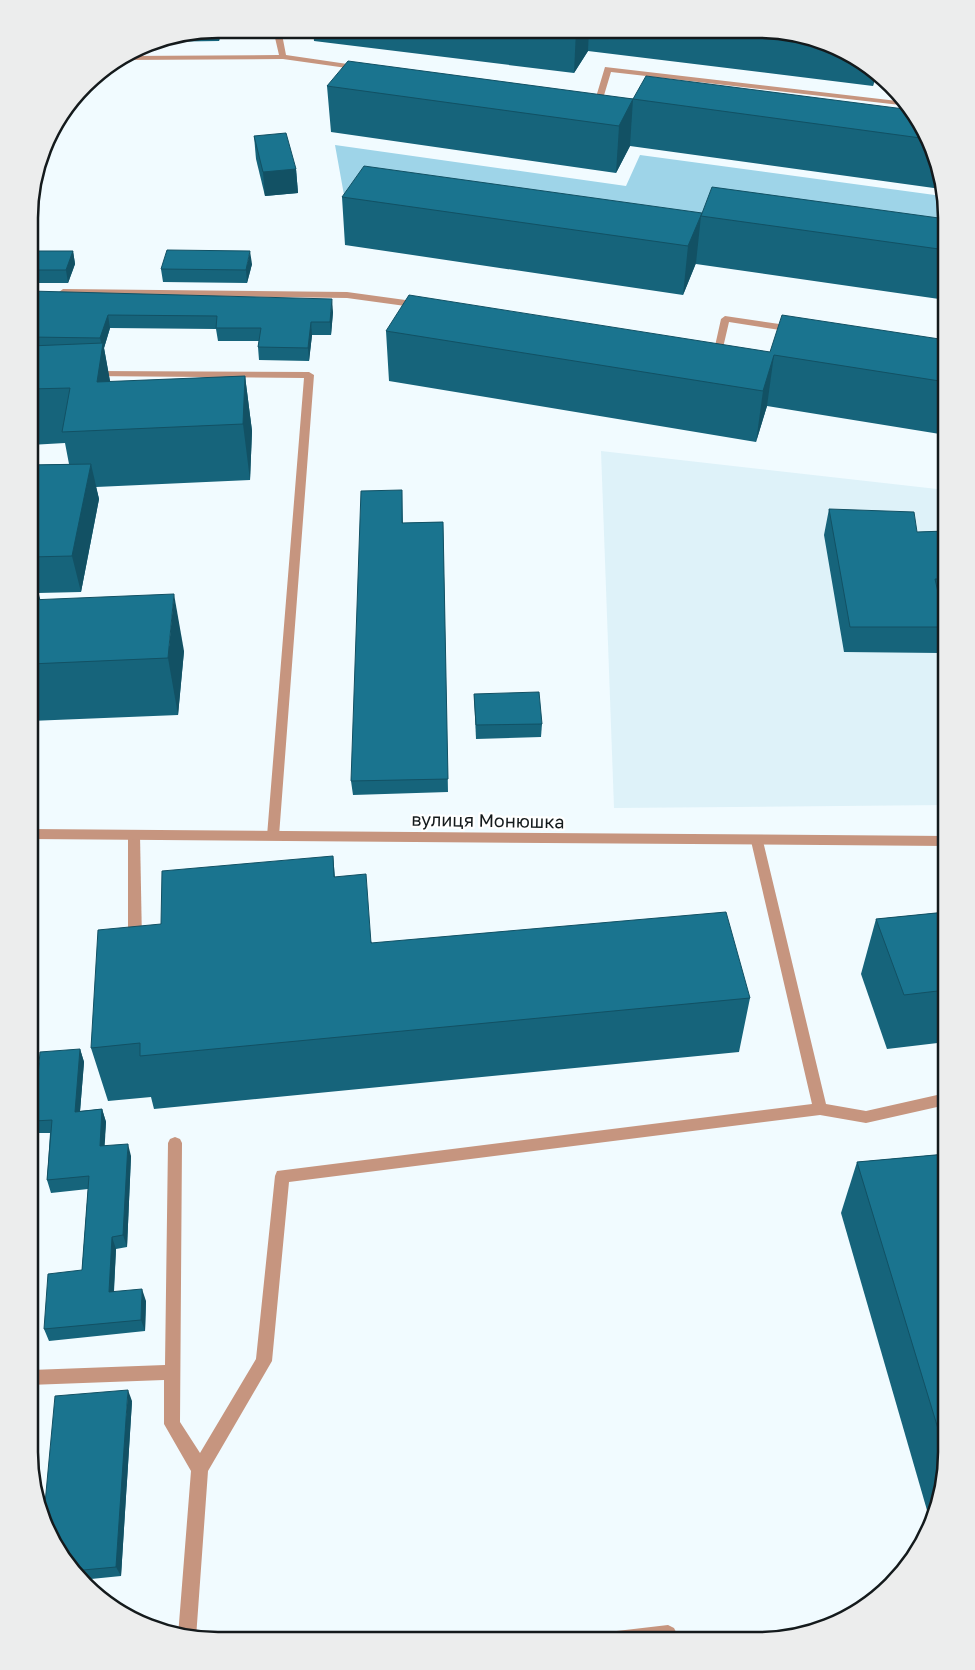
<svg xmlns="http://www.w3.org/2000/svg" width="975" height="1670" viewBox="0 0 975 1670" font-family="'Golos Text',sans-serif">
	<style>
		.built { fill: #def2f9 }
		.green { fill: #9ed4e8 }
		.lines { fill: none; stroke-linecap: round; stroke-linejoin: round }
		.service { fill: #c6957f; fill-rule: evenodd }
		.minor { fill: #c6957f; fill-rule: evenodd }
		.wall { fill: #16647b }
		.shaded-wall { fill: #125164 }
		.building { fill: #1a748f; stroke: #125164 }
		.labels { text-anchor: middle; stroke-width: 4.5; stroke-linejoin: round; paint-order: stroke }
		.street-label { font-size: 18px; fill: #141a1c; stroke: #fff }
		.rim { fill: none; stroke: #141a1c; stroke-width: 2.5 }
	</style>
	<rect width="100%" height="100%" fill="#f1fbff"/>
	<!-- built -->
	<path class="built" d="M601,451L946,490V805L614,808Z"/>
	<!-- green -->
	<path class="green" d="M335,145L626,186L640,155L942,196L946,228L680,216L344,195Z"/>
	<g class="lines">
		<!-- service -->
		<g class="service">
			<path d="M273,29H281L286,55L361,66L365,68L361,70L283,59L119,60L125,56L279,55Z"/>
			<path d="M605,67L906,102L909,106L611,72L602,102L586,101V97H596Z"/>
			<path d="M63,289L347,292L420,302L424,305L420,308L347,298L60,294L59,292Z"/>
			<path d="M725,316L793,326L798,329L793,332L729,322L722,352L706,350V346H715L721,319Z"/>
			<path d="M93,371L309,372L314,375L279,836L277,839H269L267,836L304,378L90,376V372Z"/>
			<path d="M134,830L138,832L140,835L142,942L140,946L135,947L130,946L128,942V835L130,832Z"/>
			<path d="M757,836L761,838L763,841L826,1104L866,1111L946,1093V1105L866,1123L820,1115L289,1182L272,1361L208,1471L196,1638L193,1640L178,1636L191,1471L164,1424V1380L29,1385V1371L31,1370L165,1365L168,1143L170,1139L175,1137L180,1139L182,1143L180,1422L200,1453L256,1359L275,1176L277,1171L812,1104L751,841L753,838Z"/>
			<path d="M668,1625L674,1628L677,1634L673,1641H599L602,1635L608,1632Z"/>
		</g>
		<!-- minor -->
		<path class="minor" d="M30,829L946,836V846L30,839Z"/>
	</g>
	<!-- wall -->
	<g class="wall">
		<path d="M218,29H222L219,41L152,42Z"/>
		<path d="M313,29L782,30L830,43L873,68L877,72L873,86L588,51L574,73L314,41Z"/>
		<path d="M327,86L912,110L932,146L941,189L630,146L616,173L331,132Z"/>
		<path d="M254,136L296,169L298,193L265,196L256,159Z"/>
		<path d="M342,197L702,213L946,219V300L696,264V263L683,295L345,245Z"/>
		<path d="M30,251H73L75,264L68,283H30Z"/>
		<path d="M252,264L247,283L163,282L161,269Z"/>
		<path d="M30,291L333,312L331,335H312L309,361L259,360L258,347L259,341H218L216,329L110,328L104,348L110,382L245,376L252,431L250,480L96,487L99,499L81,592L38,593L40,600L184,651L178,715L30,721V465L69,464L65,443L30,445Z"/>
		<path d="M386,331L770,352L946,340V435L767,406L756,442L389,381Z"/>
		<path d="M402,490L403,523L443,522L448,792L353,795L351,781Z"/>
		<path d="M829,509L917,532L946,531V605H941L946,627L939,653L844,652L824,535Z"/>
		<path d="M474,694L542,724L541,737L476,739Z"/>
		<path d="M333,856L335,877L372,943L750,998L739,1052L154,1109L151,1097L108,1101L91,1048L161,924Z"/>
		<path d="M946,912V1042L887,1049L861,974L876,919Z"/>
		<path d="M80,1049L84,1062L80,1111L102,1109L106,1122L104,1146L131,1156L127,1247L116,1249L114,1292L146,1301L145,1331L49,1341L44,1329L82,1270L88,1189L51,1193L47,1180L50,1133H38L34,1121Z"/>
		<path d="M946,1154V1465L936,1513L931,1524L841,1213L857,1162Z"/>
		<path d="M132,1401L121,1576L81,1580L68,1567Z"/>
	</g>
	<!-- shaded-wall -->
	<g class="shaded-wall">
		<path d="M217,29H222L219,41Z"/>
		<path d="M576,30H589L588,51L574,73Z"/>
		<path d="M875,71L877,72L873,86Z"/>
		<path d="M633,99L630,146L616,173L619,126Z"/>
		<path d="M296,169L298,193L265,196L263,172Z"/>
		<path d="M701,216L696,263L683,295L688,246Z"/>
		<path d="M73,251L75,264L68,283L66,270Z"/>
		<path d="M250,251L252,264L247,283L246,270Z"/>
		<path d="M332,299L333,312L331,335L330,322Z"/>
		<path d="M108,315L110,328L104,348L113,397L97,382L102,346L100,338Z"/>
		<path d="M311,322L312,335L309,361L308,348Z"/>
		<path d="M774,355L767,406L756,442L763,391Z"/>
		<path d="M245,376L252,431L250,480L243,424Z"/>
		<path d="M91,464L99,499L81,592L72,556Z"/>
		<path d="M30,560L43,610L30,639Z"/>
		<path d="M174,594L184,651L178,715L168,658Z"/>
		<path d="M80,1049L84,1062L79,1124L75,1112Z"/>
		<path d="M102,1109L106,1122L104,1158L100,1146Z"/>
		<path d="M128,1144L131,1156L127,1247L123,1235Z"/>
		<path d="M112,1237L116,1249L113,1304L109,1292Z"/>
		<path d="M142,1289L146,1301L145,1331L141,1320Z"/>
		<path d="M128,1390L132,1401L121,1576L116,1567Z"/>
	</g>
	<!-- building -->
	<g class="building">
		<path d="M348,61L633,99L619,126L327,86Z"/>
		<path d="M646,76L912,110L928,139L633,99Z"/>
		<path d="M286,133L296,169L263,172L254,136Z"/>
		<path d="M364,166L702,213L688,246L342,197Z"/>
		<path d="M712,187L946,219V250L701,216Z"/>
		<path d="M167,250L250,251L246,270L161,269Z"/>
		<path d="M30,251H73L66,270H30Z"/>
		<path d="M30,291L332,299L330,322H311L308,348L258,347L261,328H216L217,316L108,315L100,338L30,337Z"/>
		<path d="M409,295L770,352L782,315L946,340V382L774,355L763,391L386,331Z"/>
		<path d="M103,343L97,382L245,376L243,424L62,432L70,388L30,389V346Z"/>
		<path d="M91,464L72,556L30,557V465Z"/>
		<path d="M402,490V523L443,522L448,779L351,781L361,491Z"/>
		<path d="M829,509L914,512L917,532L946,531V579H935L946,627H850Z"/>
		<path d="M174,594L168,658L30,664V600Z"/>
		<path d="M539,692L542,724L476,725L474,694Z"/>
		<path d="M333,856L334,877L366,874L371,943L726,912L750,998L140,1056V1043L91,1048L98,930L161,924L162,871Z"/>
		<path d="M946,912V990L904,995L876,919Z"/>
		<path d="M80,1049L75,1112L102,1109L100,1146L128,1144L123,1235L112,1237L109,1292L142,1289L141,1320L44,1329L48,1274L82,1270L89,1176L47,1180L52,1120L34,1121L40,1052Z"/>
		<path d="M946,1154V1455L857,1162Z"/>
		<path d="M128,1390L116,1567L72,1571L68,1567L43,1525L55,1396Z"/>
	</g>
	<g class="labels">
		<!-- street labels -->
		<g class="street-label">
			<text transform="translate(488 821) rotate(1)" y="6">вулиця Монюшка</text>
		</g>
	</g>
	<!-- crop -->
	<path d="M0 0H975V1670H0ZM218 38H758A180 180 0 0 1 938 218V1452A180 180 0 0 1 758 1632H218A180 180 0 0 1 38 1452V218A180 180 0 0 1 218 38Z" fill="#eceded" fill-rule="evenodd"/>
	<path class="rim" d="M218 38H758A180 180 0 0 1 938 218V1452A180 180 0 0 1 758 1632H218A180 180 0 0 1 38 1452V218A180 180 0 0 1 218 38Z"/>
</svg>
